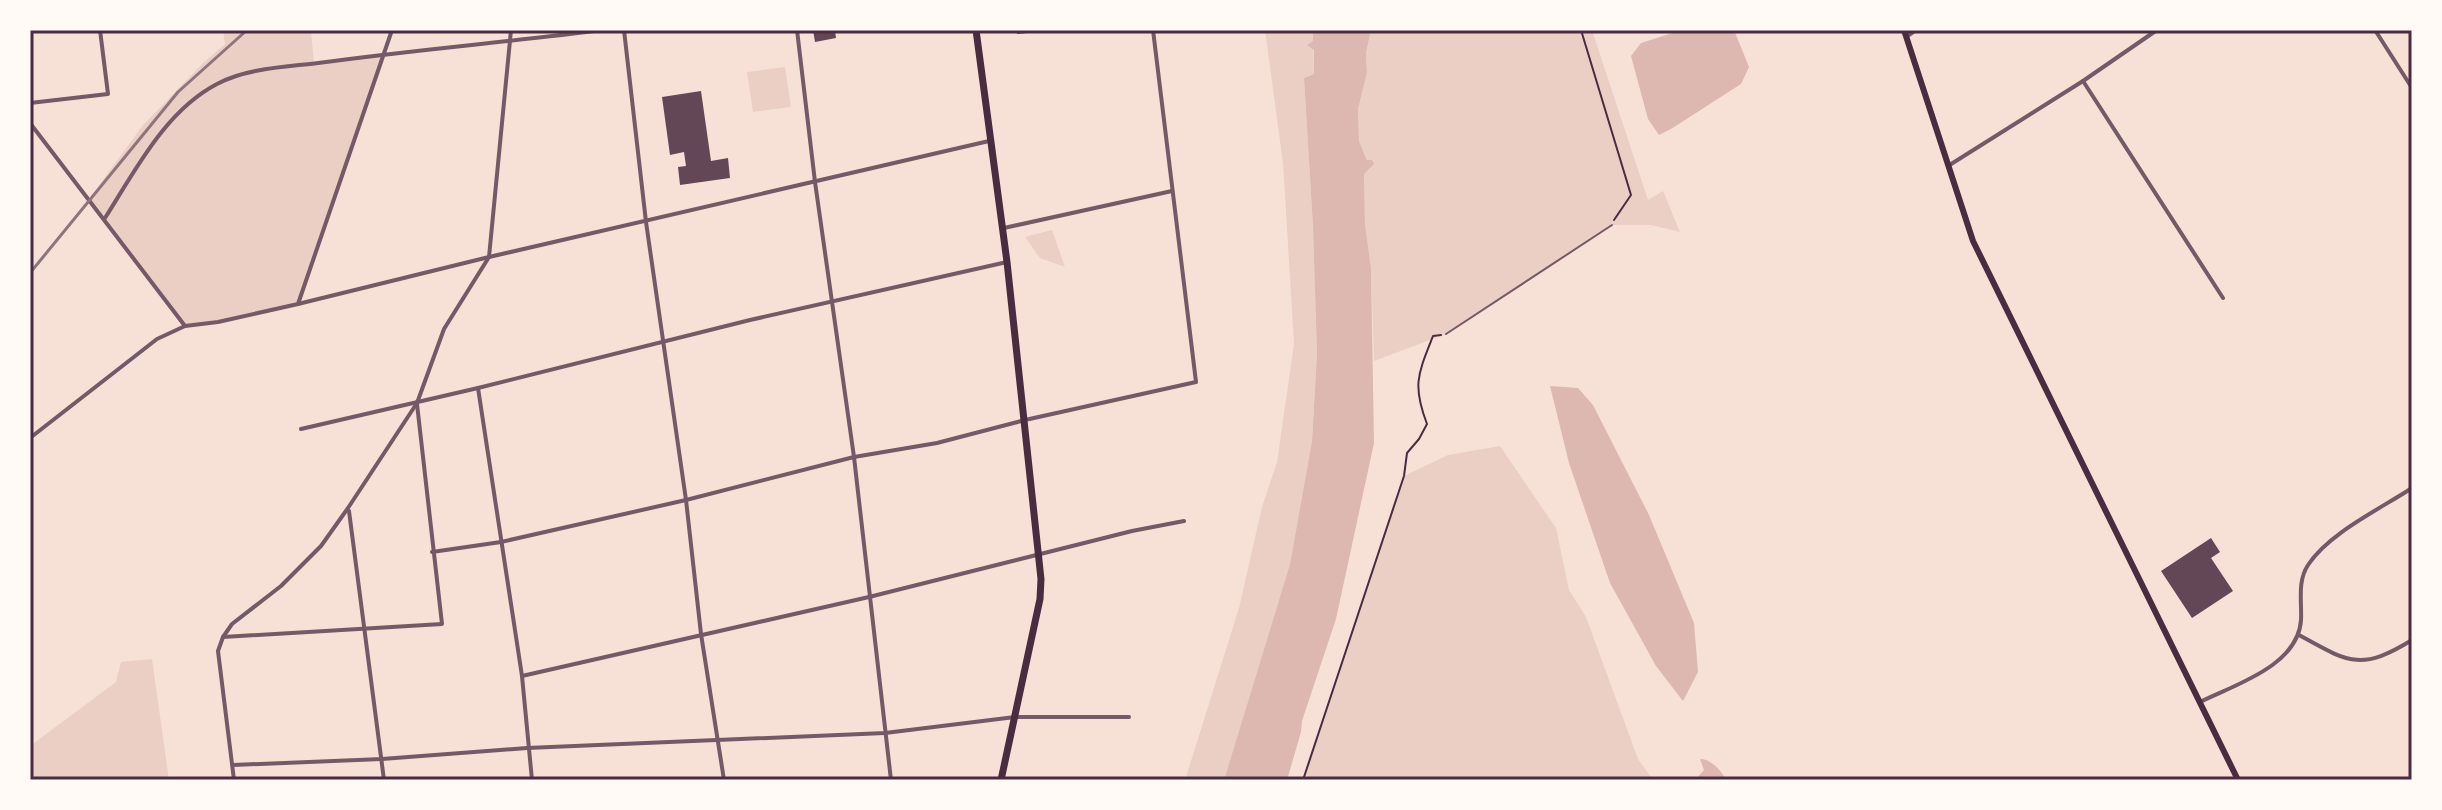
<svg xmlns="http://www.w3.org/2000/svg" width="2442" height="810" viewBox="0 0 2442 810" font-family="'Fira Sans',sans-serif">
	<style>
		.green { fill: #ebcfc5 }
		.water { fill: #dcb8b0 }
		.building { fill: #644757 }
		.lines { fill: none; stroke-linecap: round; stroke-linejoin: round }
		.path { stroke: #4a2c40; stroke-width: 2 }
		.service { stroke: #755966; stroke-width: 2 }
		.minor { stroke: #755966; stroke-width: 4 }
		.secondary { stroke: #4a2c40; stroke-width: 6 }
		.primary { stroke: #4a2c40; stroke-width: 7 }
		.rail { stroke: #8f747c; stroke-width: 3 }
		.neatline { fill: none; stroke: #4a2c40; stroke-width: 3 }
	</style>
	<rect width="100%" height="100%" fill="#f7e1d7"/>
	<!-- green -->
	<g class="green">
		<path d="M223,30H311L314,63L382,54L298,304L218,322L185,326L89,199L143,125L203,63L225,44Z"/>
		<path d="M1265,30H1313L1314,74L1304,78L1313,227L1317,354L1312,441L1290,564L1224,780H1185L1239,608L1262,507L1277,462L1294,344L1283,163Z"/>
		<path d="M1371,30H1592L1648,200L1663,191L1680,232L1651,225H1612L1446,334L1374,361L1371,268L1365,224L1364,173L1371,168L1359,141L1358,109L1367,73L1366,53Z"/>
		<path d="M785,67L791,107L753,112L747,72Z"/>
		<path d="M1052,230L1065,267L1040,258L1025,237Z"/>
		<path d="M1500,446L1556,528L1569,590L1586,617L1638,759L1653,780H1303L1404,476L1448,455Z"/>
		<path d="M152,659L169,780H30V746L116,682L121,662Z"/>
	</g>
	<!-- water -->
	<g class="water">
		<path d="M1313,30H1371L1366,53L1367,73L1358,109L1359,141L1367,160H1372L1374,164L1364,174L1365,224L1371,268L1374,443L1336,619L1302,721L1301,732L1287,780H1224L1290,564L1312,441L1317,354L1313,227L1304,78L1314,74V50L1307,45L1313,41Z"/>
		<path d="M1682,30H1734L1749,67L1741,84L1671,129L1659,135L1648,119L1631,56L1641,43Z"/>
		<path d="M1550,386L1578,388L1593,405L1649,515L1694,623L1698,672L1683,701L1656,666L1610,583L1569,463Z"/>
		<path d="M1700,759C1711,759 1721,770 1726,780H1695L1704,770Z"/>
	</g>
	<!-- building -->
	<g class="building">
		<path d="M813,30H835L836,38L815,42Z"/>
		<path d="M1017,30H1037V32L1017,34Z"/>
		<path d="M701,91L711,161L728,158L730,178L680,185L678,167L686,166L684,152L670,155L662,97Z"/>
		<path d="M2211,538L2220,552L2211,558L2233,591L2192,618L2161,571Z"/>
	</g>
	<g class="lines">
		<!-- path -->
		<g class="path">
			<path d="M1581,30L1631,195L1614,220"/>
			<path d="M1303,780L1404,476L1407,453L1419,439L1427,424C1412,385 1418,374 1433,336L1441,335"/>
		</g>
		<!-- service -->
		<path class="service" d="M1446,334L1612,225"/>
		<!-- minor -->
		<g class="minor">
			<path d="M624,30L646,222L686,500L701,634L724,780"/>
			<path d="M797,30L815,182L854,457L891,780"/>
			<path d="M2375,30L2412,88"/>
			<path d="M1906,37L1916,30"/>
			<path d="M2083,81L2223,298"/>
			<path d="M30,103L108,94L100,30"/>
			<path d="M30,123L185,326"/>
			<path d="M1948,166L2083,81L2157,30"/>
			<path d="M105,218C135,171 165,111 217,84C247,68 286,67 318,63C413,50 508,42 603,30"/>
			<path d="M1004,228L1172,191"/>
			<path d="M298,304L392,30"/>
			<path d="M478,388L522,676L532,780"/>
			<path d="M301,429L478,388L750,320L1007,262"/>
			<path d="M30,438L157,339L185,326L218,322L298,304L489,257L989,141"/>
			<path d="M349,511L384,780"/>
			<path d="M432,552L501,542L686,500L854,457L937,443L1025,420L1196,382L1153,30"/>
			<path d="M2299,635C2348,662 2360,672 2412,640"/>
			<path d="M223,637L442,624L417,404"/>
			<path d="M522,676L869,597L1132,531L1184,521"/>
			<path d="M2200,702C2234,685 2298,666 2301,620C2302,602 2297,582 2308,565C2329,533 2380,509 2412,488"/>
			<path d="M233,765L382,759L527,748L885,733L1015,717H1129"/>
			<path d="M234,780L218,651L223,637L232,624L281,586L321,546L348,508L417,403L444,329L489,257L511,30"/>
		</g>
		<!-- secondary -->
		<path class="secondary" d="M1904,30L1973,241L2238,780"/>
		<!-- primary -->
		<path class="primary" d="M976,30L1007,262L1041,579L1040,599L1001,780"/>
		<!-- rail -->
		<path class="rail" d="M30,273L178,92L247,30"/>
	</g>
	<!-- border -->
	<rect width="2442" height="810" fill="none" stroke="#fffaf5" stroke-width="64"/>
	<rect x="32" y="32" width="2378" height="746" class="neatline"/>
</svg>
